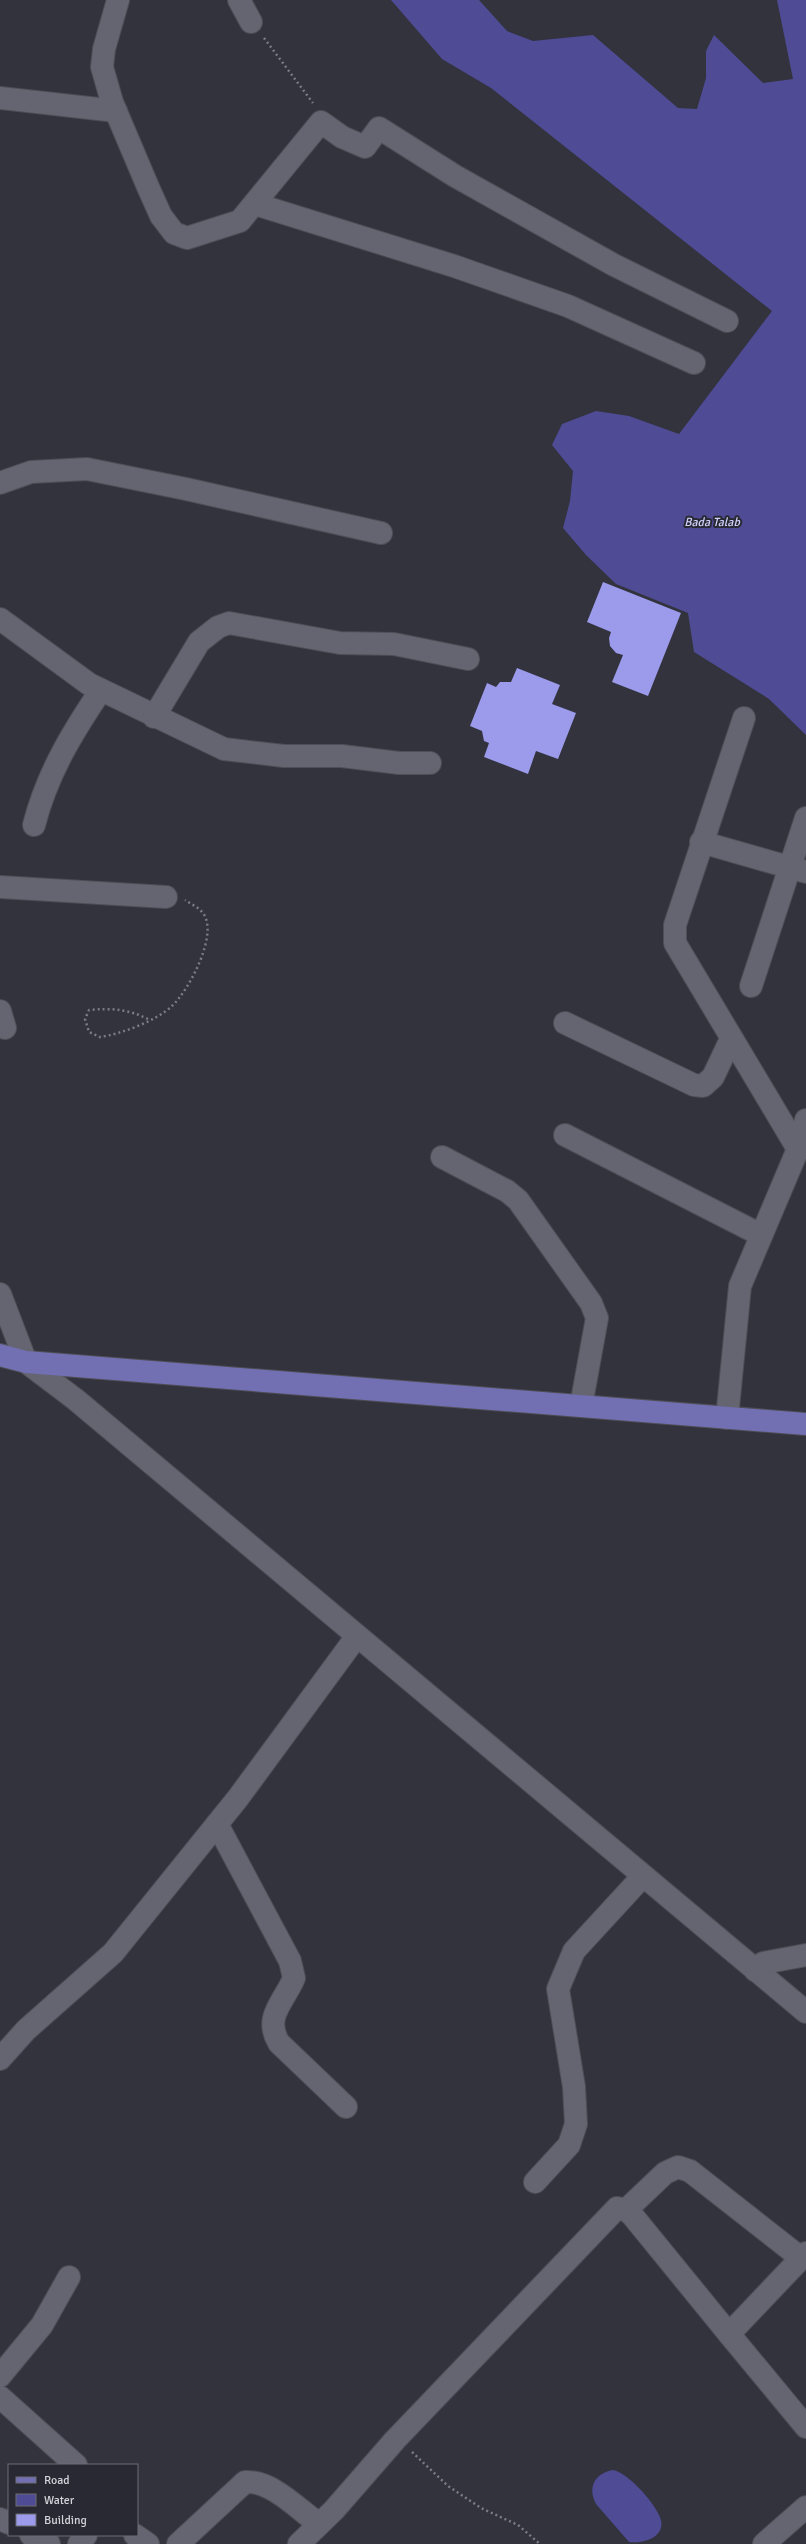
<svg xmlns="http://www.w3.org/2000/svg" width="806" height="2544" viewBox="0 0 806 2544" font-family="Signika,sans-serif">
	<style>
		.water { fill: #4f4b94 }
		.building { fill: #9b9aeb }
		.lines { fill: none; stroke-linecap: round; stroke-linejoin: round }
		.minor-casing { stroke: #4e4e56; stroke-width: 24 }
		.major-casing { stroke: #4e4e56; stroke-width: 24 }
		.path { stroke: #7b7c84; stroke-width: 2.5; stroke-dasharray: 2 3; stroke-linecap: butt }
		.minor { stroke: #646570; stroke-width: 22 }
		.major { stroke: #726fb2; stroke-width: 22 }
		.labels { text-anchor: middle; stroke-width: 4; stroke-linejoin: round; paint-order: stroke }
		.water-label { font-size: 12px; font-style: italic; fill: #d1d3fd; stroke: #282932 }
	</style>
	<rect width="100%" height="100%" fill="#32333d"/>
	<!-- water -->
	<g class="water">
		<path d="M391,0H479L507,31L533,41L593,35L678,108L697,109L706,78V51L714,35L763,83L793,79L777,0H806V735L769,699L694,652L688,613L616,584L586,555L563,528L570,501L573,471L552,445L562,424L596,411L629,416L679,434L772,311L491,88L442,59Z"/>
		<path d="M613,2470C628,2473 653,2501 659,2515C669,2535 646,2544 629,2542L596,2504C587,2487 595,2473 613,2470Z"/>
	</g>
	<!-- building -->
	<g class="building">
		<path d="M603,582L681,613L648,696L612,682L623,655L616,653L610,646L609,638L611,632L587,622Z"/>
		<path d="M517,668L560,685L552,704L576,713L558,759L536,751L528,774L484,757L489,743L484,741L482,731L470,726L487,683L496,687L500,682H511Z"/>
	</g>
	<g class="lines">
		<!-- minor casing -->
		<g class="minor-casing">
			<g id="minor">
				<path d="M118,0L104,49L102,67L112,102L148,187L161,216L174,233L187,238L240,221L321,122L342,137L365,147L379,128L455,176L614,265L727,321"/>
				<path d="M239,0L251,22"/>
				<path d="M0,98L116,111"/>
				<path d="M255,204L454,266L568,306L694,363"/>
				<path d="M0,483L31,472L87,469L186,489L381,533"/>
				<path d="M0,619L89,684L224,749L284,756H342L399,763H430"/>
				<path d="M154,717L199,642L218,627L229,623L340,643L394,644L468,659"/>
				<path d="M744,718L675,925V943L798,1149"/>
				<path d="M34,825C47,774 72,733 101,690"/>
				<path d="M701,842L806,872"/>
				<path d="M0,887L166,897"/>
				<path d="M751,986L806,818"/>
				<path d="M0,1011L5,1028"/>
				<path d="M565,1023L694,1085L703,1086L713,1077L731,1039"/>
				<path d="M565,1135L761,1235"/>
				<path d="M442,1157L507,1191L518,1200L591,1303L597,1318L581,1406"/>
				<path d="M0,1294L26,1362L75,1399L806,2012"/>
				<path d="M727,1418L740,1286L798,1149L806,1120"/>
				<path d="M217,1824L290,1961L294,1978C284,2002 263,2017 279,2043L346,2107"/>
				<path d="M755,1970L763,1963L806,1955"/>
				<path d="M0,2059L26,2030L113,1953L238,1798L357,1636"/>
				<path d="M535,2182L569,2145L576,2124L574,2087L558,1989L574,1951L643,1876"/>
				<path d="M626,2210L665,2173L678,2167L690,2171L801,2258"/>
				<path d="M729,2334L806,2427"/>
				<path d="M0,2376L42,2325L69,2277"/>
				<path d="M0,2397L76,2465"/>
				<path d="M0,2519L9,2523"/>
				<path d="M31,2535L49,2544"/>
				<path d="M135,2535L148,2544"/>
				<path d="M79,2544L86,2535"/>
				<path d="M178,2544L245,2482C271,2480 298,2509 319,2524"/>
				<path d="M299,2544L334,2510L395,2440L617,2208L626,2210L632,2215L729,2334L806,2253"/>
				<path d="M764,2544L806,2507"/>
			</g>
		</g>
		<!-- major casing -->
		<g class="major-casing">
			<path id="major" d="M0,1355L26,1362L806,1424"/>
		</g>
		<!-- path -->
		<g class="path">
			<path d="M264,38L313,103"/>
			<path d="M148,1019C128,1009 111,1008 89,1010L85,1019L89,1032L100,1037C121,1034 156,1021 172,1006C189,990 219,934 203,913C198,907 191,904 185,900"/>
			<path d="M412,2452L448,2486L481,2508L518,2525L540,2544"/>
		</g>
		<!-- minor -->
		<use href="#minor" class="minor"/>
		<!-- major -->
		<use href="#major" class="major"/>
	</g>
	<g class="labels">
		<!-- water labels -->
		<g class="water-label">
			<text x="712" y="526">Bada Talab</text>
		</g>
	</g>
	<!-- legend -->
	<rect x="8" y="2464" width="130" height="72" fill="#282932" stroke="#6c6d75"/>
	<rect x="16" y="2477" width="20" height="6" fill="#726fb2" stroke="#6c6d75"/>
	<text x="44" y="2484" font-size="12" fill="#d3d4da">Road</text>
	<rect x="16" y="2494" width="20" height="12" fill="#4f4b94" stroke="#6c6d75"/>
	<text x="44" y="2504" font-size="12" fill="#d3d4da">Water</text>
	<rect x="16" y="2514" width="20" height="12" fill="#9b9aeb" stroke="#6c6d75"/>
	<text x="44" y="2524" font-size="12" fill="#d3d4da">Building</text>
</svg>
